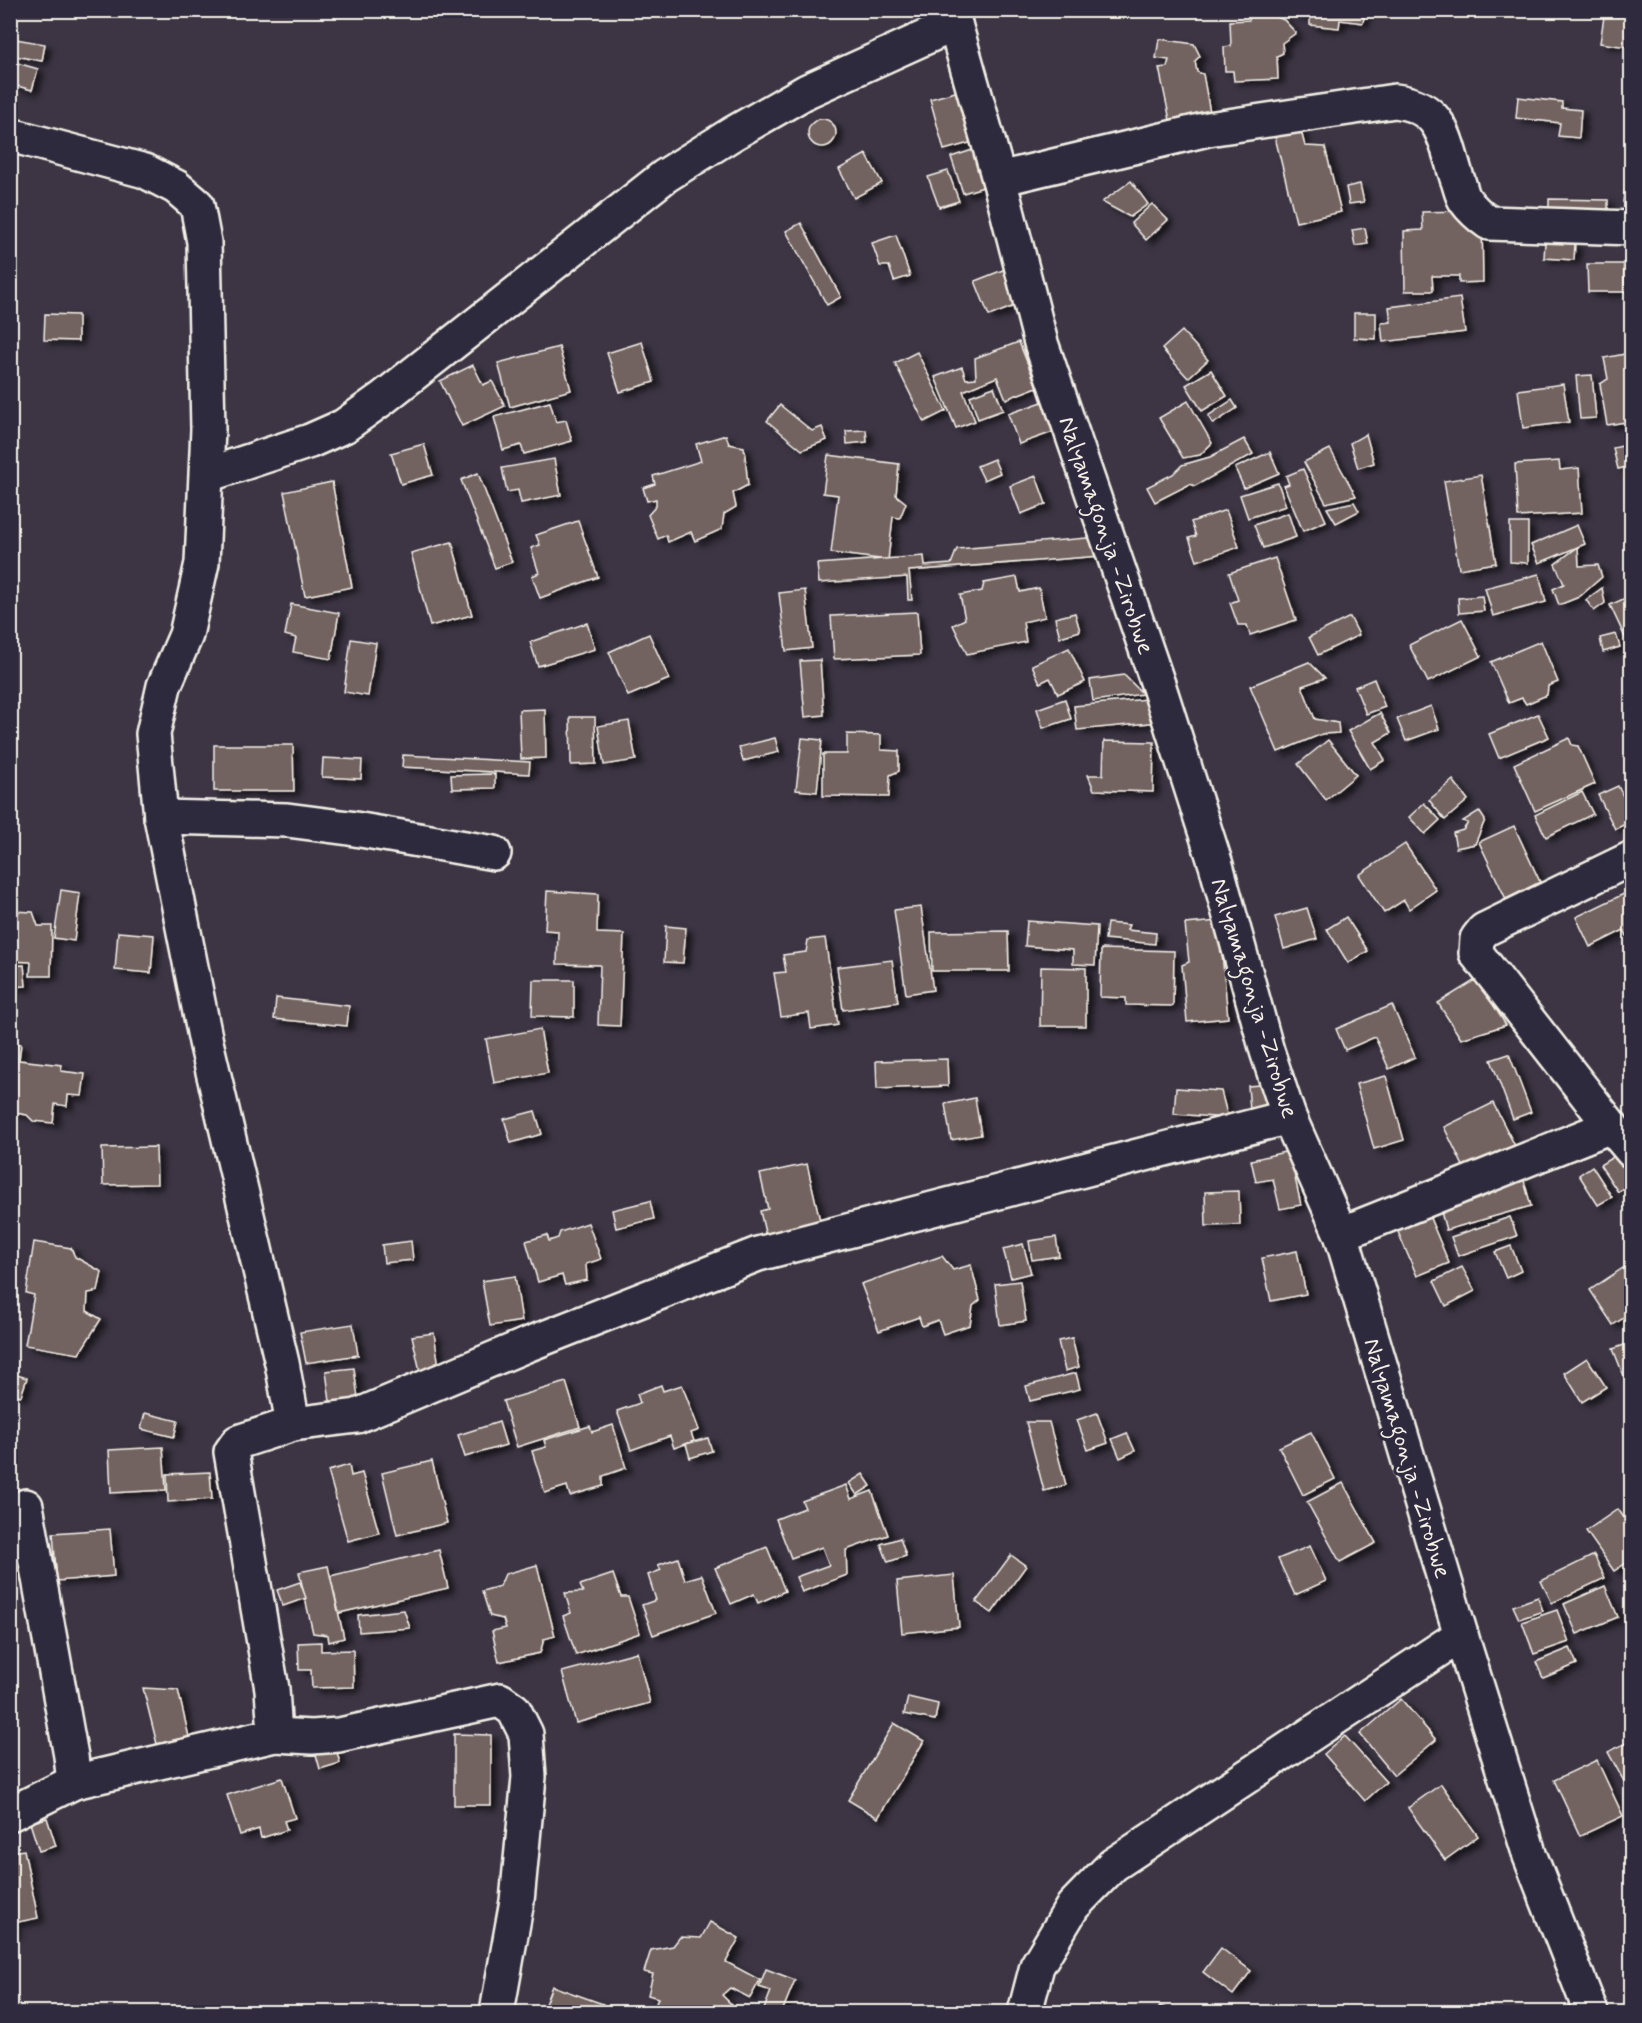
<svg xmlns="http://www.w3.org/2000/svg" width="1642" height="2023" viewBox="0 0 1642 2023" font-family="Mynerve,sans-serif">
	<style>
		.building { fill: #736360; stroke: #f4f1e8; stroke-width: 1.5; filter: url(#shadow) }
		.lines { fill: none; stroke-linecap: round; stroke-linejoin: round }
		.minor-casing { stroke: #f4f1e8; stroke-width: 38 }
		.minor { stroke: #2f2a3d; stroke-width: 33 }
		.labels { text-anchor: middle; stroke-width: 6; stroke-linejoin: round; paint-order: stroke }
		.street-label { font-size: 24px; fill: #f4f1e8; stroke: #2f2a3d }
	</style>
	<defs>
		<filter id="shadow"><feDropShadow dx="6" dy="4" stdDeviation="3" flood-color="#0009"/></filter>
	</defs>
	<rect width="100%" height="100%" fill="#3d3544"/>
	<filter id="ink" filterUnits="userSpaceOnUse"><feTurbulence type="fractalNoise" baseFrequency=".0167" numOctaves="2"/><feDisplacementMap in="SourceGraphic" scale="12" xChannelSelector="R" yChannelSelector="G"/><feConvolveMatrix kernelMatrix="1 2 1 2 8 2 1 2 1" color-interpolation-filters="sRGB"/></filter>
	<g filter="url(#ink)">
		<!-- building -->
		<g class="building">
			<path d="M1239,10H1288L1277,17L1284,20L1296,33L1282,43L1283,53L1277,56L1278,79L1234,81L1233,71H1225L1224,47L1231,46L1230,21L1249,20L1251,14H1239Z"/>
			<path d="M1293,10H1365L1363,23L1340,20L1339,28L1310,25V16L1293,14Z"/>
			<path d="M1605,10H1632V31H1630L1627,47L1600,43Z"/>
			<path d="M10,38L45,44L42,61L10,55Z"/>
			<path d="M1159,39L1194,44L1200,56L1195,61L1197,72L1203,74L1211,118L1171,125L1159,68L1167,67L1169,60L1156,58Z"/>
			<path d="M10,61L38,69L32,90L10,84Z"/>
			<path d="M966,89L980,140L944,150L930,99Z"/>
			<path d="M1518,97L1562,102V108L1581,110L1579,138L1558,136L1560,123L1516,118Z"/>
			<circle cx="822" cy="133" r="14"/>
			<path d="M1300,127L1305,146L1325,147L1341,212L1296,222L1274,133Z"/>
			<path d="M985,146L997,183L963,193L951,157Z"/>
			<path d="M866,154L882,183L854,198L839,169Z"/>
			<path d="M1628,169L1632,170V203L1623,202Z"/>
			<path d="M948,171L959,201L939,207L928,177Z"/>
			<path d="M1131,181L1148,204L1130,217L1102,202Z"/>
			<path d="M1360,184L1364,202L1349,204L1346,187Z"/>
			<path d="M1549,199L1608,200V218L1549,217Z"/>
			<path d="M1152,204L1168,220L1146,240L1131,223Z"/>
			<path d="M1464,211L1482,223L1483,282L1459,283V276H1432L1433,291H1405L1404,231L1423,230L1422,212Z"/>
			<path d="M801,223L841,297L827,305L786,231Z"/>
			<path d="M1365,228L1368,244L1355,246L1352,230Z"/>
			<path d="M896,235L910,276L894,281L889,266H880L872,243Z"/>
			<path d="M1545,242L1575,244L1574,260L1544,258Z"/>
			<path d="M1587,264H1624V292H1588Z"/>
			<path d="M1008,268L1022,303L989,316L975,281Z"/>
			<path d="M1460,298L1465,332L1383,342L1381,323L1391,322L1389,307Z"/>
			<path d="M1354,313H1376V339L1354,338Z"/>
			<path d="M45,314L78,315V341L44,340Z"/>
			<path d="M1182,331L1208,360L1188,378L1162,349Z"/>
			<path d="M642,342L654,382L620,392L607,353Z"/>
			<path d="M1019,342L1037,387L1006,399L997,377L963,391L975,421L956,428L935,377L962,367L966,379L976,378L975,358Z"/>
			<path d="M559,347L571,390L510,407L498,363Z"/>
			<path d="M917,352L946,411L924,422L895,363Z"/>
			<path d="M1625,354L1628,370H1632V421L1607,425L1600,384L1608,379L1604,358Z"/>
			<path d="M473,365L483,385L492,381L505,406L462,426L440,381Z"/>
			<path d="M1211,370L1227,396L1202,411L1186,385Z"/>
			<path d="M1592,375L1596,418L1580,419L1576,376Z"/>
			<path d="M1563,384L1569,422L1523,428L1518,390Z"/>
			<path d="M994,387L1003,410L978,419L970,396Z"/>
			<path d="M1232,400L1237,408L1213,424L1208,416Z"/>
			<path d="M1045,401L1056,431L1019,444L1008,414Z"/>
			<path d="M1188,401L1212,443L1200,455L1183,458L1159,418Z"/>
			<path d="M550,402L556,422L566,420L572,441L524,454L521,445L503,450L494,417Z"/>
			<path d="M780,405L812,431L822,427L827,440L802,450L767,421Z"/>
			<path d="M866,430L867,442L847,444L846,431Z"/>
			<path d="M1366,434L1374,463L1358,468L1350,443Z"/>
			<path d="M726,435L729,444L744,447L748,485L733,493L736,507L724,514L722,529L695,541L691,532L668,542L666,535L658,539L648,515L656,506V499L647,501L643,488L655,484L653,476L701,461L696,444Z"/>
			<path d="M1244,439L1253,454L1195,486L1190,484L1155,502L1147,487L1173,474L1182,465L1210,457Z"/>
			<path d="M424,444L433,475L401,484L391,453Z"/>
			<path d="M1632,444V486L1627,467L1618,469L1613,448Z"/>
			<path d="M1330,449L1356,496L1326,503L1304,462Z"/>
			<path d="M1270,452L1279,473L1244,488L1235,468Z"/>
			<path d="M828,455L899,464L896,495L906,503L900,518L893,517L888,560L831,553L838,495L823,493Z"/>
			<path d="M554,459L561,495L521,503L518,490L507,492L502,468Z"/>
			<path d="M994,459L1000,473L984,480L977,466Z"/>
			<path d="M1559,461L1560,470L1579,468L1582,513L1518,517L1515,464Z"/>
			<path d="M1303,469L1326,521L1303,531L1284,486L1289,484L1286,476Z"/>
			<path d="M478,473L512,562L495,568L461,480Z"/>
			<path d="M1481,475L1496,563L1459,569L1444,481Z"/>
			<path d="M1036,476L1046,504L1021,514L1010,486Z"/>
			<path d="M332,482L352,587L305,596L284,492Z"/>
			<path d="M1278,483L1286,506L1248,518L1240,495Z"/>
			<path d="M1632,488V508H1629L1625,490Z"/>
			<path d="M1354,502L1359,511L1336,523L1327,508Z"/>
			<path d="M1226,510L1239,547L1197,561L1189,538L1196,536L1191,522Z"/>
			<path d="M1288,513L1296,537L1263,548L1254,525Z"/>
			<path d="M578,521L598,577L540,598L532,576L539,573L531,548L540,545L536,535Z"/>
			<path d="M1510,523H1528V563L1510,562Z"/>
			<path d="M1577,525L1585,544L1539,563L1531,545Z"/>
			<path d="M1099,537L1101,556L909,571L912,600H908L907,577L819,583L817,564L924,556L925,566L951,564L957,549Z"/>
			<path d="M452,542L472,615L430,626L411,553Z"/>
			<path d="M1578,547L1579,566L1598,565L1602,577L1579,597L1559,605L1553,589L1564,584L1555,564Z"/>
			<path d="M1275,558L1296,620L1250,635L1247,625H1238L1230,603L1238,600L1229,573Z"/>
			<path d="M1539,574L1546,602L1493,616L1485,588Z"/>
			<path d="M1017,577L1020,592L1039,588L1045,617L1023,622L1026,642L967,654L953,625L965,619L960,595L982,591L984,583Z"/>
			<path d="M1602,588L1605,603L1594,611L1586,600Z"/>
			<path d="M805,590L812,648L786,651L779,593Z"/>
			<path d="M1632,595V648H1630L1610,605Z"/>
			<path d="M1482,596L1484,611L1459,613L1458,598Z"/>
			<path d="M291,604L339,613L331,659L293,652L296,638L285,635Z"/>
			<path d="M917,612L920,655L834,659L831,616Z"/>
			<path d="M1075,613L1080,631L1060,637L1055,618Z"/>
			<path d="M1350,617L1359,635L1318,655L1309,637Z"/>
			<path d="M1462,619L1481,656L1428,682L1409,645Z"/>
			<path d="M587,623L595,649L538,666L530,642Z"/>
			<path d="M649,634L669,679L628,696L609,652Z"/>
			<path d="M1616,634L1620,647L1603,652L1600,638Z"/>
			<path d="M351,639L376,643L368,696L344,692Z"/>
			<path d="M1541,641L1558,682L1548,686L1547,695L1526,704L1522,698L1509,703L1491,662Z"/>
			<path d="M1069,648L1085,682L1058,694L1050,678L1040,683L1032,665Z"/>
			<path d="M820,660L824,715L805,717L800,661Z"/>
			<path d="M1309,662L1325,678L1302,686L1315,719L1338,723L1339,733L1322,734L1278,752L1250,686Z"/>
			<path d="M1124,675L1143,694L1093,701L1090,680Z"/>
			<path d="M1374,679L1385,707L1366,714L1355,687Z"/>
			<path d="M1158,698L1160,722L1077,730L1074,706Z"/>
			<path d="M1065,699L1071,719L1043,728L1037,709Z"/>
			<path d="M1431,706L1439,729L1406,741L1397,719Z"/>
			<path d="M545,709L546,758L521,759L519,710Z"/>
			<path d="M1380,713L1391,733L1375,742L1385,760L1370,769L1348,731Z"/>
			<path d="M1538,714L1549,737L1499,758L1489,734Z"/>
			<path d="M570,717H595L596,764L571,765Z"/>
			<path d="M629,721L636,760L604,765L598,726Z"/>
			<path d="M847,734L881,735V750L899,751V771L890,775L889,797L823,796V754H847Z"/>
			<path d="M775,738L779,752L743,761L739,747Z"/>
			<path d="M802,738L822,740L817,792L796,790Z"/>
			<path d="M1569,738L1572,745L1578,746L1595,784L1535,811L1514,764Z"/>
			<path d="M1328,740L1356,775L1326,800L1298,764Z"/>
			<path d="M1104,741L1154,742L1153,792L1094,790L1088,775H1103Z"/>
			<path d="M214,745H293L294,791H214Z"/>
			<path d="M403,755L530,762L529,774L402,767Z"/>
			<path d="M323,758L362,760L361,779L322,777Z"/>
			<path d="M495,774V788L452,789L451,775Z"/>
			<path d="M1453,780L1468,800L1445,820L1429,800Z"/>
			<path d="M1618,786L1632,814V821L1615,829L1598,795Z"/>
			<path d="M1582,792L1593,814L1546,837L1535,815Z"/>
			<path d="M1424,803L1440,820L1425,834L1409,817Z"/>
			<path d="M1479,811L1485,820L1475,844L1456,848L1453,833L1463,830L1468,823L1463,821Z"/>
			<path d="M1514,826L1540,882L1506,899L1479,842Z"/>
			<path d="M1405,844L1436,890L1409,909L1404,900L1384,913L1359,875Z"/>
			<path d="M61,890L80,893L74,941L54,938Z"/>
			<path d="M1632,890V946L1624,930L1590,947L1576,917Z"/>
			<path d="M547,891L598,894L597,933L624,934L620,1026L598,1025L600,965L557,964L558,931L545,930Z"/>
			<path d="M921,907L933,990L906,994L894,910Z"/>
			<path d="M1307,908L1317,939L1284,949L1275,917Z"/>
			<path d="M10,911L33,912L38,926H52L51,976H30L31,962L10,961Z"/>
			<path d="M1346,917L1368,951L1348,963L1327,929Z"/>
			<path d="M1027,921L1097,926L1095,965L1073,964V950L1025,946Z"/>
			<path d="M1219,921L1228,1018L1187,1022L1182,965L1189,962L1185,924Z"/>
			<path d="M1107,923L1129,925L1127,930L1156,933L1155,944L1105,939Z"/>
			<path d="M666,926L686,928L683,963L664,962Z"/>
			<path d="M1008,931L1009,971H932L931,932Z"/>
			<path d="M118,932L154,935L151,973L115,970Z"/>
			<path d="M825,938L838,1025L811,1029L809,1013L781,1017L774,973L786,972L783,955L806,952L808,940Z"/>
			<path d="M1101,949L1174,951L1173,1006L1126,1005V998L1100,997Z"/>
			<path d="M892,960L898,1002L843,1010L837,967Z"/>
			<path d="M24,965L26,986L10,987V966Z"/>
			<path d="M1041,967L1086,968V1026H1040Z"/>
			<path d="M1477,979L1506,1025L1461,1039L1438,1003Z"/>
			<path d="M533,980H574V1017L532,1016Z"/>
			<path d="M276,998L349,1006L347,1026L274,1019Z"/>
			<path d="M1392,1005L1415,1057L1389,1069L1375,1037L1345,1050L1336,1029Z"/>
			<path d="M540,1029L548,1073L494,1083L486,1039Z"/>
			<path d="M10,1042L21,1044L19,1060L62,1065L61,1071L85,1074L82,1096L68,1095L67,1106L55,1104L53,1123L33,1121L27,1115L10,1112Z"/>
			<path d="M1509,1054L1531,1112L1513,1119L1491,1060Z"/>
			<path d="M947,1059L948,1086L877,1089L876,1061Z"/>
			<path d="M1386,1076L1404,1140L1374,1149L1356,1084Z"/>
			<path d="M1271,1084L1273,1109L1250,1111L1248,1086Z"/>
			<path d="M1176,1088L1221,1091L1228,1118L1174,1114Z"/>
			<path d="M975,1098L981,1135L951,1140L945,1104Z"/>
			<path d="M1493,1103L1516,1148L1467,1174L1444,1127Z"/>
			<path d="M535,1111L542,1134L511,1143L504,1119Z"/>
			<path d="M156,1147L157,1184L103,1185L102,1148Z"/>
			<path d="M1289,1151L1301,1205L1280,1209L1273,1179L1256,1182L1251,1160Z"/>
			<path d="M1616,1155L1632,1179V1183L1618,1192L1600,1165Z"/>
			<path d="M807,1164L821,1225L766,1237L760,1211L768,1209L760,1174Z"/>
			<path d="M1592,1166L1612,1197L1598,1205L1579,1175Z"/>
			<path d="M1523,1177L1531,1206L1446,1230L1438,1201Z"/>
			<path d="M1239,1191L1240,1225L1206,1226L1205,1192Z"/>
			<path d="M650,1201L654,1219L616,1228L612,1210Z"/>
			<path d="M1427,1211L1449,1263L1417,1276L1395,1225Z"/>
			<path d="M1510,1217L1517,1236L1458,1256L1451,1237Z"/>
			<path d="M588,1223L601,1259L586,1264L587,1280L565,1285L562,1275L538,1282L526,1241L547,1235L549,1241L558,1238L560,1232Z"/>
			<path d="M1056,1237L1059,1256L1032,1260L1029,1241Z"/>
			<path d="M411,1241L413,1260L384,1263L382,1245Z"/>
			<path d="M34,1242L71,1248L75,1257L102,1272L98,1291L88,1293L87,1311L101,1319L79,1354L25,1345L34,1295L26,1293Z"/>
			<path d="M1023,1244L1031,1273L1011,1278L1003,1249Z"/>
			<path d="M1511,1246L1521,1271L1506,1278L1495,1252Z"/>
			<path d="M1297,1251L1306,1294L1271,1301L1262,1258Z"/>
			<path d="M942,1256L953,1270L971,1265L980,1300L973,1306L970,1325L943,1334L938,1320L922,1326L919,1317L879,1331L861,1284Z"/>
			<path d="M1462,1267L1475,1291L1446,1306L1434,1281Z"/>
			<path d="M1623,1268L1632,1281V1312L1613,1325L1590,1290Z"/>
			<path d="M515,1276L522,1321L490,1326L482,1281Z"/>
			<path d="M1020,1281L1026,1321L1000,1325L995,1284Z"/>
			<path d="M353,1324L358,1355L306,1363L300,1332Z"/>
			<path d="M434,1333L440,1374L422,1380L412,1336Z"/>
			<path d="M1072,1338L1079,1367L1065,1371L1058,1341Z"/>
			<path d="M1632,1342V1388L1629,1389L1613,1349Z"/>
			<path d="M1587,1358L1606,1387L1582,1402L1564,1373Z"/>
			<path d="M354,1368L359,1406L331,1409L326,1371Z"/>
			<path d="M10,1373L27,1378L21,1396L10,1393Z"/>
			<path d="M1076,1373L1080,1389L1030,1401L1026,1386Z"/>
			<path d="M566,1382L580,1427L517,1447L503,1401Z"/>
			<path d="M661,1385L663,1391L682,1385L699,1430L691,1433L694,1441L674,1448L670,1436L631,1450L617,1411L640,1403L637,1394Z"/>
			<path d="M145,1413L178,1421L174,1437L141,1429Z"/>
			<path d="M1097,1413L1108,1443L1088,1450L1077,1420Z"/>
			<path d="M499,1422L506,1445L465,1457L458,1435Z"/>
			<path d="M1026,1422H1049L1066,1485L1044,1491Z"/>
			<path d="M613,1425L626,1468L603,1476V1486L570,1496L567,1486L545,1493L532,1451L546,1447L544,1440L590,1426L592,1432Z"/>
			<path d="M1311,1432L1335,1479L1303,1495L1279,1447Z"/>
			<path d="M1127,1433L1135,1451L1120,1458L1112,1439Z"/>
			<path d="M708,1438L712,1451L690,1458L686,1444Z"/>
			<path d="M163,1447L166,1490L111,1493L109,1450Z"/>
			<path d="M432,1461L447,1523L397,1535L382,1473Z"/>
			<path d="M349,1465L351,1476L362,1473L379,1533L348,1541L328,1471Z"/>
			<path d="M210,1472L212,1499L168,1502L167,1474Z"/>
			<path d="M863,1474L871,1486L857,1495L849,1483Z"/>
			<path d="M1343,1483L1376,1543L1340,1562L1307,1502Z"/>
			<path d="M846,1485L851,1499L872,1491L888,1535L846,1550L847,1575L802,1592L796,1577L829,1565L822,1547L791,1558L776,1519L805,1508L802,1501Z"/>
			<path d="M1618,1509L1632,1529V1559L1614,1571L1586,1531Z"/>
			<path d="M110,1529L114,1576L57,1581L53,1533Z"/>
			<path d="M900,1538L906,1556L888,1562L881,1544Z"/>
			<path d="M1310,1546L1326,1581L1295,1595L1278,1559Z"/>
			<path d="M767,1547L785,1591L758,1603L754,1594L731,1604L715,1568Z"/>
			<path d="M439,1550L448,1588L339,1613L330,1576Z"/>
			<path d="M1011,1555L1026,1566L992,1613L976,1602Z"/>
			<path d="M1594,1555L1605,1578L1552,1603L1541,1581Z"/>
			<path d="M678,1558L685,1580L702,1575L716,1613L653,1635L642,1605L656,1600L648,1575L661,1570L658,1565Z"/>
			<path d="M537,1565L555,1636L544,1639L540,1653L499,1662L492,1631L506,1628L503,1619L490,1616L482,1591L500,1586L505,1574Z"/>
			<path d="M328,1566L344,1638L329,1642L328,1635L313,1633L299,1572Z"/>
			<path d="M613,1574L621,1597H628L640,1633L576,1655L563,1616L571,1613L565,1593L583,1592L580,1585Z"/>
			<path d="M954,1575L959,1627L902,1633L897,1581Z"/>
			<path d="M300,1582L306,1598L283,1606L277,1590Z"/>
			<path d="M1605,1586L1618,1617L1577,1634L1564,1604Z"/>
			<path d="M1538,1597L1543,1611L1519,1619L1513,1606Z"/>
			<path d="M404,1610L410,1628L359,1632L358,1615Z"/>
			<path d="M1557,1610L1569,1642L1534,1654L1522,1622Z"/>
			<path d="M321,1642V1651L353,1650L354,1687L312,1688L311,1670H299L298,1643Z"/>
			<path d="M1570,1648L1577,1664L1543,1678L1536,1662Z"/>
			<path d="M637,1652L650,1703L576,1723L562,1672Z"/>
			<path d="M143,1688L178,1690L189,1737L157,1744Z"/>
			<path d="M908,1697L938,1704L935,1720L904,1714Z"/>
			<path d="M1401,1699L1436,1740L1394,1775L1360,1734Z"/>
			<path d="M894,1723L924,1741L878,1818L848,1800Z"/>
			<path d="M454,1734L491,1735V1805H454Z"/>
			<path d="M1345,1736L1386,1782L1365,1801L1324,1754Z"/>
			<path d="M1632,1740V1796L1608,1752Z"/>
			<path d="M335,1745L340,1763L320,1769L315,1751Z"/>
			<path d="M1597,1760L1623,1816L1580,1836L1554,1780Z"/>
			<path d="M282,1778L295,1818L284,1821L287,1830L261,1838L259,1829L240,1835L227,1795Z"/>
			<path d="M1441,1784L1478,1836L1445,1860L1408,1808Z"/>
			<path d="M47,1818L56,1846L39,1851L30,1823Z"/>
			<path d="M24,1850L38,1918L13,1923L15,1934L10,1935V1852Z"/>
			<path d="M710,1922L739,1938L726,1962L760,1980L750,1998L730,1988L722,1995L733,2006L731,2012H653L658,1998L648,1995L653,1974L644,1972L651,1950L673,1946L680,1937L701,1938Z"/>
			<path d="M1221,1948L1251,1971L1233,1995L1203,1972Z"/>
			<path d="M766,1969L795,1980L782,2012H763L771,1991L759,1987Z"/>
			<path d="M552,1986L603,2004V2012H542Z"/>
			<path d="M1160,2006L1176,2012H1157Z"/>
		</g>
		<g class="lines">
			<!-- minor casing -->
			<g class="minor-casing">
				<g id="minor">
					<path d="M951,10L999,179L1041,343L1159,687L1216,865L1267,1051L1289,1117L1341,1234L1461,1635L1530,1856L1591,2012"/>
					<path d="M18,137L145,171L176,187L197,205L204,242L208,429L202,563L186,635L164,686L153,734L161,817L206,1042L282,1363L293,1424"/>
					<path d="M999,179L1208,129L1395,101C1444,107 1444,139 1457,178C1460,185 1461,194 1465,200C1472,210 1479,216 1489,223L1632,228"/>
					<path d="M207,475L310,441L344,426L383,398L665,176L732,134L807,91L955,24"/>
					<path d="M161,817L287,820L349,828L494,853"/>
					<path d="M1611,1126L1476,953L1477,939L1484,930L1632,858"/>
					<path d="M1341,1234L1611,1126L1632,1151"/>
					<path d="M26,1506L71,1756L74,1782"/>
					<path d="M275,1735L272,1689L231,1452L238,1442L293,1424L357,1416L524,1346L758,1254L1289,1117"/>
					<path d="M10,1814L74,1782L275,1735L312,1737L339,1735L500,1700L514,1710L526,1734L529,1777L517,1901L497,2012"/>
					<path d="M1025,2012L1037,1966L1073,1906L1113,1865L1461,1635"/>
				</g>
			</g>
			<!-- minor -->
			<use href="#minor" class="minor"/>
		</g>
	</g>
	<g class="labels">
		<!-- street labels -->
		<g class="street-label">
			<text transform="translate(1107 535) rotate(71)" y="8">Nalyamagonja -Zirobwe</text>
			<text transform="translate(1255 998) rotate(73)" y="8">Nalyamagonja -Zirobwe</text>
			<text transform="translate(1408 1458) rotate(73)" y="8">Nalyamagonja -Zirobwe</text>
		</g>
	</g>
	<!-- margin -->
	<rect width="1642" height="2023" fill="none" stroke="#2f2a3d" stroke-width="36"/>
	<rect x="18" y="18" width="1606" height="1987" fill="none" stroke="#f4f1e8" stroke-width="2" filter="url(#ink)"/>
</svg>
